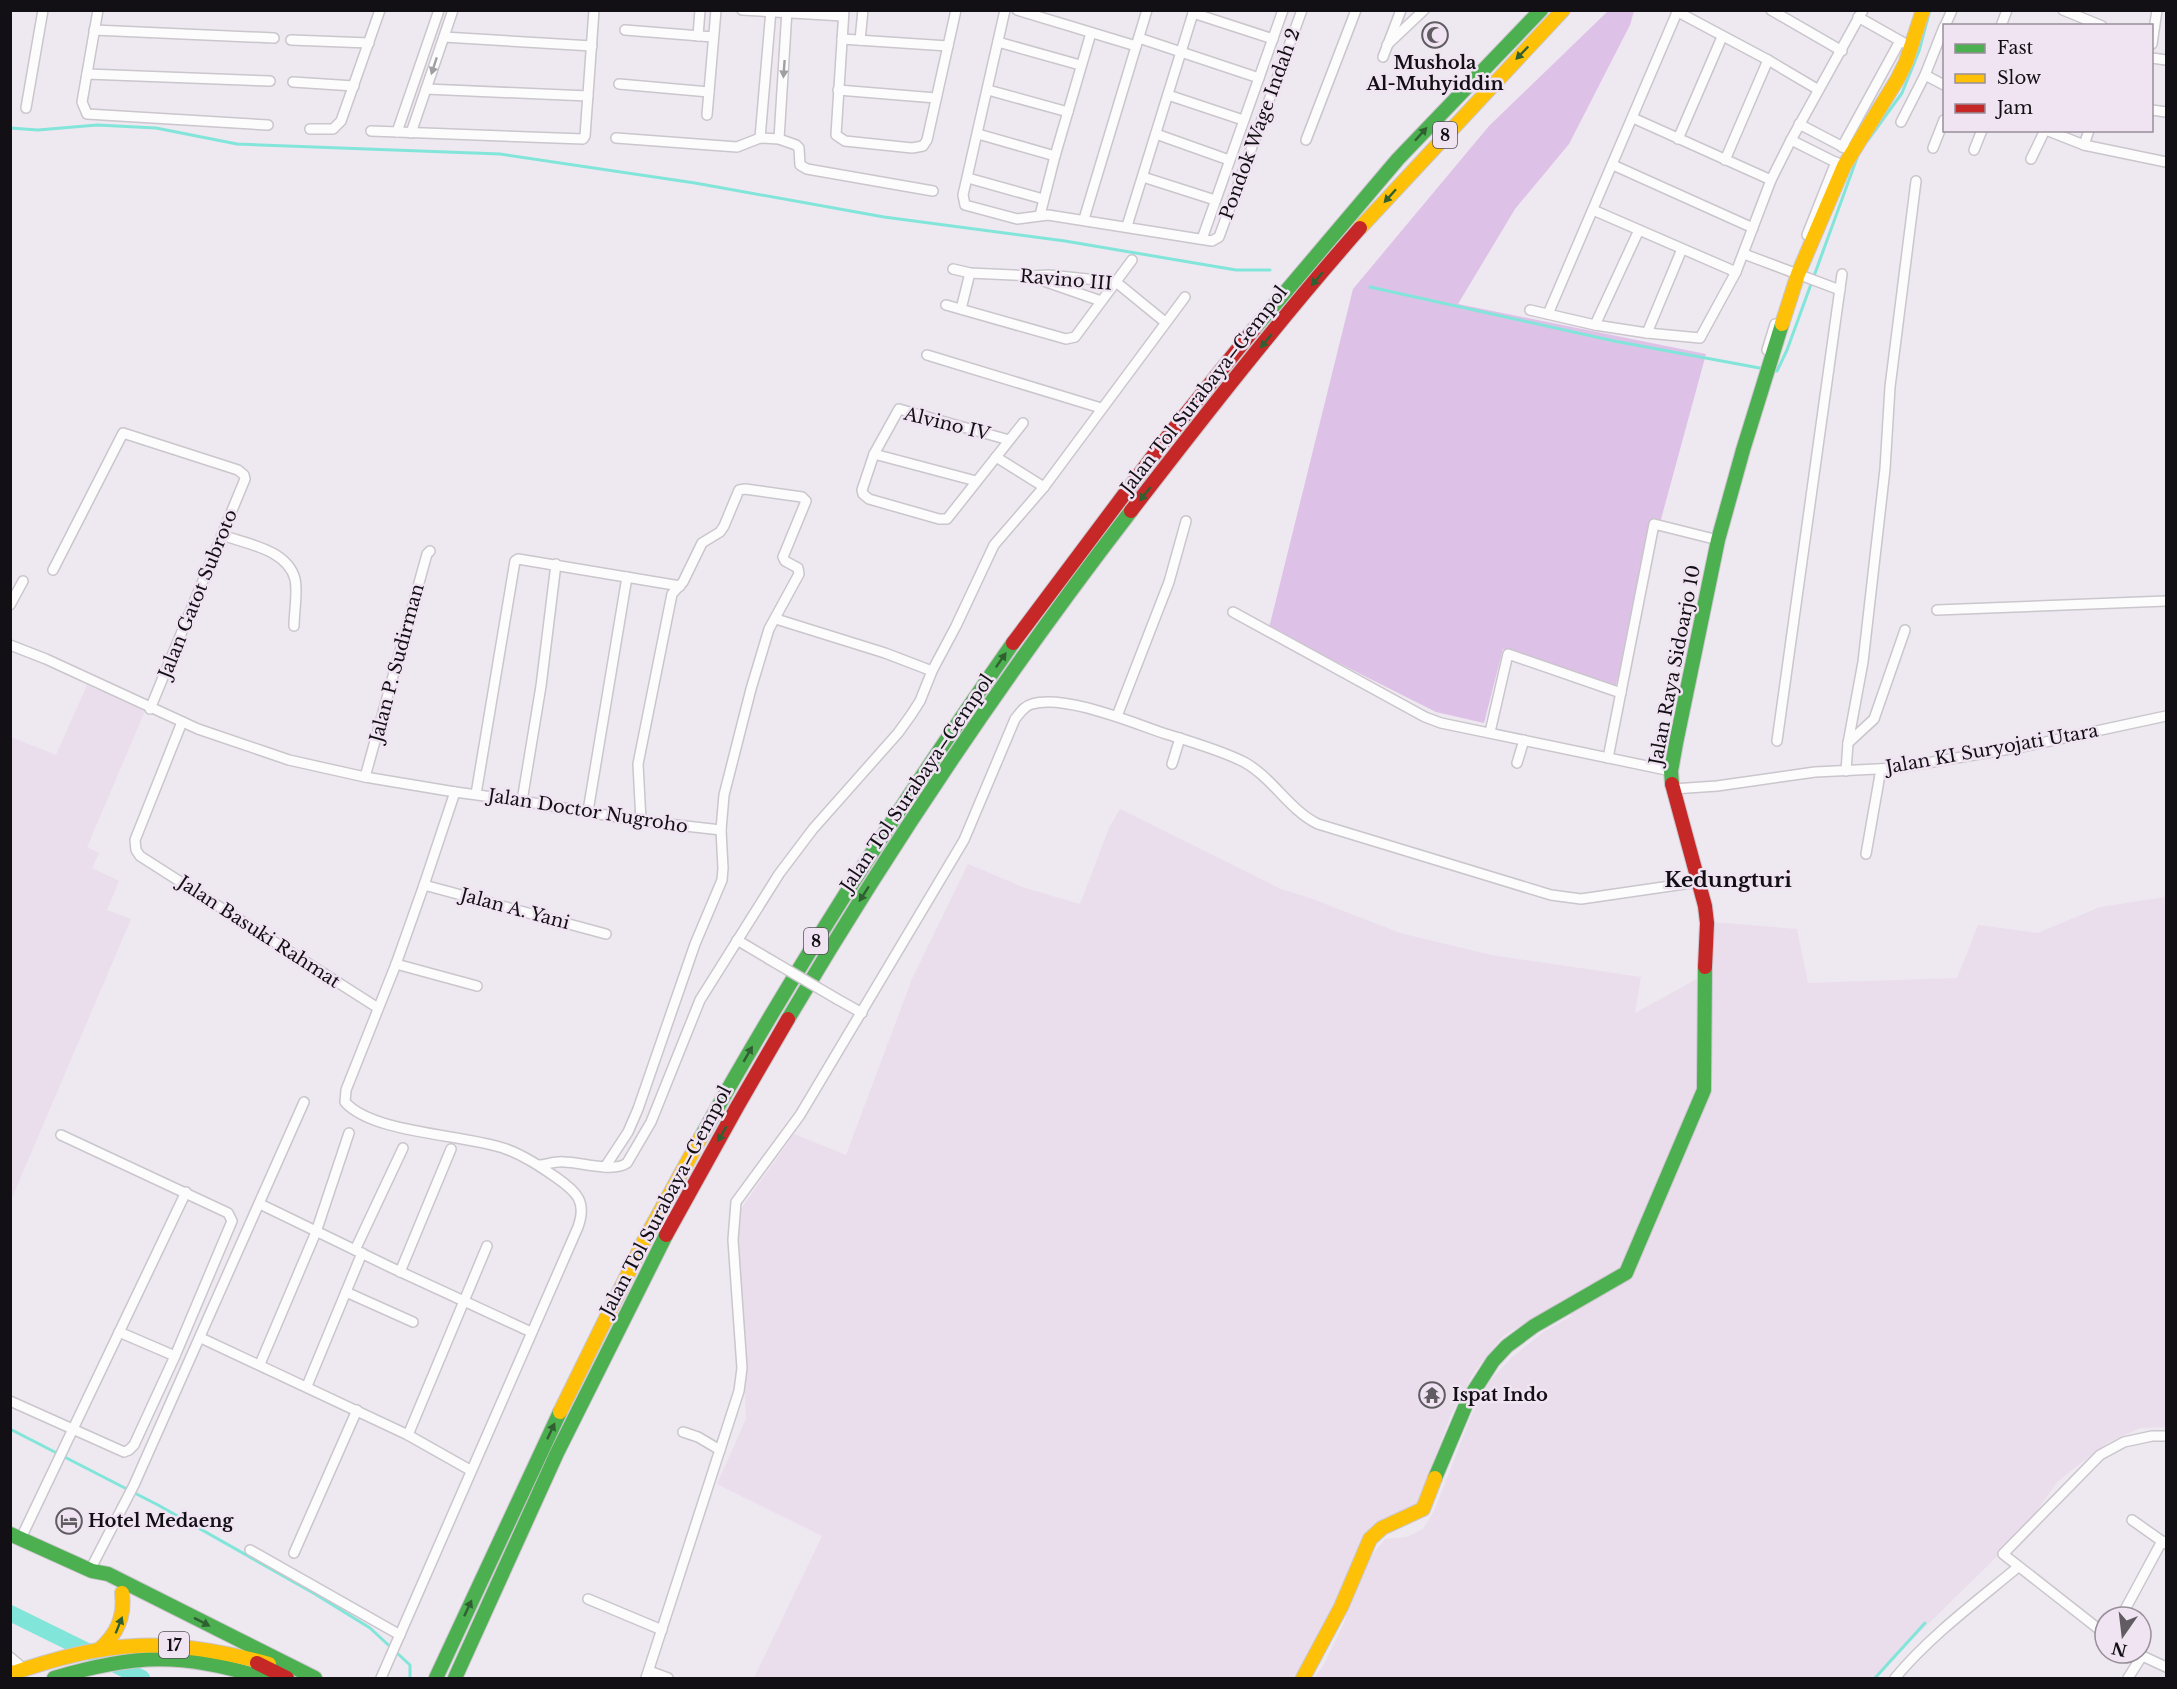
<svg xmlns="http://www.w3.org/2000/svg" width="2177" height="1689" viewBox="0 0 2177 1689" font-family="'Libre Baskerville',serif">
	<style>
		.built { fill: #eadeed }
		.green { fill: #dec1e7 }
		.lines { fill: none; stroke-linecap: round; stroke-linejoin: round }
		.stream { stroke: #82e5da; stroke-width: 3 }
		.river { stroke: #82e5da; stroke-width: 16 }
		.street-casing { stroke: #cac6cc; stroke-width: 12 }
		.fast-casing { stroke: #cac6cc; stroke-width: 16 }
		.slow-casing { stroke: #cac6cc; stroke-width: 16 }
		.jam-casing { stroke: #cac6cc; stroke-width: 16 }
		.street { stroke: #fcfcfd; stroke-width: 9 }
		.fast { stroke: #4caf50; stroke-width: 14 }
		.slow { stroke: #ffc107; stroke-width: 14 }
		.jam { stroke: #c62828; stroke-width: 14 }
		.street-bridge-casing { stroke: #cac6cc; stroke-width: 12; stroke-linecap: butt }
		.street-bridge { stroke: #fcfcfd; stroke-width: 9 }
		.oneway { fill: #306032 }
		.oneway2 { fill: #9f9ea0 }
		.labels { text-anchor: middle; stroke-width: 5; stroke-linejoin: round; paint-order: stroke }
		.shield { fill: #f0e4f3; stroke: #555058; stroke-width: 1.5 }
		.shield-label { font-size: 16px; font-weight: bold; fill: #131015 }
		.poi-label { font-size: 18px; font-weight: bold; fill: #131015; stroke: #f0e4f3; text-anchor: start }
		.street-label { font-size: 18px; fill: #131015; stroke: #f0e4f3 }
		.quarter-label { font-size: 21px; font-weight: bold; fill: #131015; stroke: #f0e4f3 }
	</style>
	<rect width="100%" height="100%" fill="#eee8f0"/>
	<!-- built -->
	<g class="built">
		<path d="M87,685L145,711L87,847L99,853L92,868L119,881L107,910L131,919L11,1200V737L56,755Z"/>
		<path d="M1120,809L1281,889L1310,898L1400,933L1491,955L1641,977L1635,1013L1713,970L1712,922L1797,929L1808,983L1957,978L1978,925L2038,933L2100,907L2166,897V1427L2140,1428L2107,1443L2058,1481L2021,1533L1873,1678H1314L1323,1666L1344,1623L1356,1584L1369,1559L1385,1539L1407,1537L1423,1529L1434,1511L1472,1414L1489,1382L1511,1358L1546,1330L1572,1316L1559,1303L1503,1336L1474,1372L1450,1417L1417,1509L1409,1515L1379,1522L1368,1530L1313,1652L1295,1678H754L822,1536L717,1484L746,1419L738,1213L794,1134L846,1155L912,979L968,864L1025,888L1080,904L1109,828Z"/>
	</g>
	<!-- green -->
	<path class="green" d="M1608,11H1634L1630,25L1569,144L1515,209L1458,304L1706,354L1615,688L1503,649L1484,723L1436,712L1269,628L1353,289L1489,126Z"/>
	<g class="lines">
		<!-- stream -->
		<g class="stream">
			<path d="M10,128L38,130L97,125L156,128L237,144L500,154L695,183L884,217L1065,241L1236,270H1270"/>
			<path d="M1868,140L1902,93L1919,51L1930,10"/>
			<path d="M1370,287L1614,341L1765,369"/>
			<path d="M1771,370L1777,371L1787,350L1857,158"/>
			<path d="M10,1429L158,1505L315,1594L370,1628L410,1665V1678"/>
			<path d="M1875,1678L1925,1623"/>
		</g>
		<!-- river -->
		<path class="river" d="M10,1613L142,1678"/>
		<!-- street casing -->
		<g class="street-casing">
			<g id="street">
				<path d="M98,10L82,102L87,114L268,125"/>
				<path d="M742,10L843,16"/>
				<path d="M844,10L836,135L845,141L912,148L923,146L927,140L956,10"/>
				<path d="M1005,10L963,195L965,205L1017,219L1048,215L1212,241L1219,237L1302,10"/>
				<path d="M1017,10L1136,46"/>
				<path d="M1771,10L1842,51"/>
				<path d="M2063,10L2102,26"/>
				<path d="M1678,12L1768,60L1817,89"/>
				<path d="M1193,13L1273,39"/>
				<path d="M1858,17L1904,43"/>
				<path d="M1945,26L1952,10"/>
				<path d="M2001,26L2007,10"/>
				<path d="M94,30L274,38"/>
				<path d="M625,30L713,37"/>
				<path d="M698,36L700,10"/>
				<path d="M444,37L592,46"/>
				<path d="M1139,38L1259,78"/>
				<path d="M842,39L948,46"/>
				<path d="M291,40L369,43"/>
				<path d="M860,40L863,10"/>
				<path d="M998,42L1080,65"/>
				<path d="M2152,44L2157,10"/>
				<path d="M1387,45L1424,10"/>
				<path d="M1383,57L1401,10"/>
				<path d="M2152,58L2166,60"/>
				<path d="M87,74L270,81"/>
				<path d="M1925,75L1944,85"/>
				<path d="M293,82L354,86"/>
				<path d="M619,84L709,92"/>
				<path d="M426,89L588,96"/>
				<path d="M838,90L936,98"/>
				<path d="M988,90L1068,112"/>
				<path d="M1168,95L1243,120"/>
				<path d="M26,108L43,10"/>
				<path d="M2152,110L2166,112"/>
				<path d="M707,115L716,10"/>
				<path d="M1633,118L1771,180"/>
				<path d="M1901,122L1925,75L1944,27"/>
				<path d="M1799,124L1847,149"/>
				<path d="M310,129H333L341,121L380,10"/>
				<path d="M2046,130L2084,145L2166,162"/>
				<path d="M371,131L583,139L585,136L594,10"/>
				<path d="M397,132L439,10"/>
				<path d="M411,133L453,10"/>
				<path d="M978,134L1055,156"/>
				<path d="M1156,134L1229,160"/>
				<path d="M616,138L737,147L760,138L779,139L796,145L799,148L800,165L807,169L933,191"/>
				<path d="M760,138L771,10"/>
				<path d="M779,139L787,10"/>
				<path d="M1678,139L1722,37"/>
				<path d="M1306,140L1356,10"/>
				<path d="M1791,140L1841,165"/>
				<path d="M2084,145L2089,130"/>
				<path d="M1842,147L1900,41"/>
				<path d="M1933,148L1944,120"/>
				<path d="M1974,150L1982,130"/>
				<path d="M2031,159L2045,130"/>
				<path d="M1725,160L1768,60"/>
				<path d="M1613,165L1753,228"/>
				<path d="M1143,177L1215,200"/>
				<path d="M968,178L1043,199"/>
				<path d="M1593,210L1736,272"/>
				<path d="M1040,215L1055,156L1091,33"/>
				<path d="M1084,219L1147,10"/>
				<path d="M1127,226L1194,10"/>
				<path d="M1807,235L1836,162"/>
				<path d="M1202,239L1283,10"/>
				<path d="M1744,254L1840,290"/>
				<path d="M953,269L970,273L1031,276L1049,275L1116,282L1165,322"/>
				<path d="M1035,278L1101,301"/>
				<path d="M946,305L1066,339L1075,337L1132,260"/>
				<path d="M961,309L970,273"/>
				<path d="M1530,310L1595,325L1647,333L1700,338L1736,272L1771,180L1791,140L1863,10"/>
				<path d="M1548,314L1678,10"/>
				<path d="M1595,325L1639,230"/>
				<path d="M1647,333L1682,249"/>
				<path d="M1773,354L1767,350L1775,324"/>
				<path d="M927,355L1101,408"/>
				<path d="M1009,440L899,409L874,454L862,490L863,494L869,499L939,519H947L1023,423"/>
				<path d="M874,454L976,481"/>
				<path d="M996,457L1044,487"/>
				<path d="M222,535C246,544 287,549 295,579C298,593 294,611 294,626"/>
				<path d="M53,570L123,433L238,470L244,475L245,479L150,709"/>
				<path d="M10,605L23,581"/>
				<path d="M1937,610L2166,601"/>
				<path d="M1233,612L1425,717L1441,723L1671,771"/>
				<path d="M776,619L885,653L932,671"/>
				<path d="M10,645L46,659L198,729L289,760L365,777L455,792L522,801L641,821L721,830"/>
				<path d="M1117,716L1169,582L1186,521"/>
				<path d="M182,722L135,840L136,850L140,856L378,1008"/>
				<path d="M1490,732L1508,654L1621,693"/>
				<path d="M1777,741L1842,274"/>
				<path d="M1848,743L1874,719L1905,630"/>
				<path d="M1608,758L1654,524L1718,540"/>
				<path d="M1517,763L1524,740"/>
				<path d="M1172,764L1180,738"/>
				<path d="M1846,771L1848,743L1863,662L1885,469L1890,387L1916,181"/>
				<path d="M365,777L427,554L430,551"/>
				<path d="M1673,789L1717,786L1815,772L1897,768L2022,747L2166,716"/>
				<path d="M476,794L515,561L518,559L680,586"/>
				<path d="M522,801L541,686L556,564"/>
				<path d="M588,811L627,577"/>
				<path d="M1866,854L1881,769"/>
				<path d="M424,885L606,934"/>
				<path d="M737,940L769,959"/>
				<path d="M396,964L477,986"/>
				<path d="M837,999L862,1013"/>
				<path d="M540,1165C548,1164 557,1161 564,1162C580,1162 614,1173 627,1163L651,1122L700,1000L779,874L813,829L898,733L911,715L920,701L932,671L956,626L994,545L1044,487L1185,297"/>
				<path d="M605,1167L628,1132L638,1109L695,944L722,880L723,868L721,830L724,795L751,689L769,629L799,574L798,568L785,561L783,557L806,501L802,497L745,489L739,490L724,526L720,532L702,543L683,582L672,594L638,764L641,821"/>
				<path d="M260,1204L390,1267L531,1332"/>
				<path d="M355,1250L403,1148"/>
				<path d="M400,1272L451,1149"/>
				<path d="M346,1292L413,1322"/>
				<path d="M119,1332L175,1356"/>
				<path d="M201,1338L408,1435L470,1470"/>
				<path d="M260,1364L316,1232L349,1133"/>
				<path d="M307,1386L362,1253"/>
				<path d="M10,1401L124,1452L129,1450L134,1445L175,1356L232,1221L228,1213L61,1135"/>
				<path d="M683,1432L698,1437L720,1450"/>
				<path d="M408,1435L487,1246"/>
				<path d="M2132,1520L2166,1544"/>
				<path d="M21,1538L186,1192"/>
				<path d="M250,1550L400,1635"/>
				<path d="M294,1553L357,1410"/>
				<path d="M90,1570L134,1485L304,1102"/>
				<path d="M588,1599L662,1630"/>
				<path d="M2121,1617L2162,1541"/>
				<path d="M2105,1634L2003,1554L2100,1455L2124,1442L2152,1436H2166"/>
				<path d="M2136,1653L2166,1667"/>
				<path d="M10,1657L24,1669"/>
				<path d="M649,1671L668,1678"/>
				<path d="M381,1678L578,1227C587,1202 577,1192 557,1178C541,1167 525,1156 506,1149C465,1134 373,1134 345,1102L346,1090L396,964L424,885L455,792"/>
				<path d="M646,1678L739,1391L742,1368L733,1240L736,1202L800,1115L964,840L1015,719C1020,713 1024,706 1032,704C1065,694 1133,723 1166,734C1192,742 1220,750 1244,762C1273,778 1289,810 1318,824L1551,895L1581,899L1698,882"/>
				<path d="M1895,1678C1930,1636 1976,1602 2018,1567"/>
				<path d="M2128,1678L2142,1656"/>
			</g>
		</g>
		<!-- fast casing -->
		<g class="fast-casing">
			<g id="fast">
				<path d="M1254,329L1398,159L1541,10"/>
				<path d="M1672,784L1671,771L1676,743L1718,540L1743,450L1782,324"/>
				<path d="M788,1019C892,843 1007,672 1131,511"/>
				<path d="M701,1137C796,966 901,803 1013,643"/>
				<path d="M1435,1478L1468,1400L1493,1361L1507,1346L1534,1326L1626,1273L1704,1090L1705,967"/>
				<path d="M10,1534L92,1571L108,1574L315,1678"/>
				<path d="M54,1678C134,1654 183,1652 263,1678"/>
				<path d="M436,1678L560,1412"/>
				<path d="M455,1678L557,1453L666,1235"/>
			</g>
		</g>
		<!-- slow casing -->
		<g class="slow-casing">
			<g id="slow">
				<path d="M1360,228L1563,10"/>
				<path d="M1782,324L1798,274L1844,166L1897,80L1906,62L1923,10"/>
				<path d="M560,1412L645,1239L701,1137"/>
				<path d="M99,1650C117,1634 125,1617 122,1593"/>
				<path d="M10,1674C109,1640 167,1636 269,1664"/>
				<path d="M1303,1678L1341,1607L1370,1539L1382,1528L1423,1509L1435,1478"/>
			</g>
		</g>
		<!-- jam casing -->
		<g class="jam-casing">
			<g id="jam">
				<path d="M1131,511C1205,415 1280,319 1360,228"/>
				<path d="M1013,643L1165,440L1254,329"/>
				<path d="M1672,784L1705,906L1707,923L1705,967"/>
				<path d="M666,1235L737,1107L788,1019"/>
				<path d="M257,1663L287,1678"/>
			</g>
		</g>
		<!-- street -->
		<use href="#street" class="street"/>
		<!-- fast -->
		<use href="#fast" class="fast"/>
		<!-- slow -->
		<use href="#slow" class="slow"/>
		<!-- jam -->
		<use href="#jam" class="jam"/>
		<!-- street-bridge casing -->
		<g class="street-bridge-casing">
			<path id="street-bridge" d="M769,959L837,999"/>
		</g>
		<!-- street-bridge -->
		<use href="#street-bridge" class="street-bridge"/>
	</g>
	<!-- one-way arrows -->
	<defs><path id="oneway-solid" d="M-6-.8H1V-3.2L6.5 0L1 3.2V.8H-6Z" transform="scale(1.5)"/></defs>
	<g class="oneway">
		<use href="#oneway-solid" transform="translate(1522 53) rotate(134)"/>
		<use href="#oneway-solid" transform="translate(1421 134) rotate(-48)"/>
		<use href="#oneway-solid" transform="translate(1390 196) rotate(132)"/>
		<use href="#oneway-solid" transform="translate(1317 279) rotate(130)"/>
		<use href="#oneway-solid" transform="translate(1266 341) rotate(129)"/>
		<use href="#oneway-solid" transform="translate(1145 494) rotate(128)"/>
		<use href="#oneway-solid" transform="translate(1001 660) rotate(-55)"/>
		<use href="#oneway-solid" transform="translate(864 894) rotate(123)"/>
		<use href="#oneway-solid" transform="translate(748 1054) rotate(-60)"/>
		<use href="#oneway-solid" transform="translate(722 1134) rotate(119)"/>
		<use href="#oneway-solid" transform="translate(551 1431) rotate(-65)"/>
		<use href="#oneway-solid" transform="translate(468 1608) rotate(-65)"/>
		<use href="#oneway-solid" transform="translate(202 1622) rotate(27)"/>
		<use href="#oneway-solid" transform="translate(119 1625) rotate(-68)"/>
	</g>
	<g class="oneway2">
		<use href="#oneway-solid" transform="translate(434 66) rotate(108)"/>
		<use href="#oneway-solid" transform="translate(784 69) rotate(94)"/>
	</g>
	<!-- icons -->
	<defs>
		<g id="mosque-ring" transform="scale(1.35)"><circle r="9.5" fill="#f0e4f3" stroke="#605c62" stroke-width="1.5"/><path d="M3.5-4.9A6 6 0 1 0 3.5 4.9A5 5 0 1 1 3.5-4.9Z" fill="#605c62"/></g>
		<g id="temple-ring" transform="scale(1.35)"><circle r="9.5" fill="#f0e4f3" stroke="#605c62" stroke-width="1.5"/><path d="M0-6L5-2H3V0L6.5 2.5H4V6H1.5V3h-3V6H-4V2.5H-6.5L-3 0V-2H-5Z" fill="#605c62"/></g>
		<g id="hotel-ring" transform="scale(1.35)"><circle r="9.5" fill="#f0e4f3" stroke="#605c62" stroke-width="1.5"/><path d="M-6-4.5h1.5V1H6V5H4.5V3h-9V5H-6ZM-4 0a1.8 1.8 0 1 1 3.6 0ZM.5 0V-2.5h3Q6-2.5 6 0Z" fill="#605c62"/></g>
	</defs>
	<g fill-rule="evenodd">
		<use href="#mosque-ring" x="1435" y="35"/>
		<use href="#temple-ring" x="1432" y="1395"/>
		<use href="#hotel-ring" x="69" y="1521"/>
	</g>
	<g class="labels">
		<!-- shield labels -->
		<g class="shield">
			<rect x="1433" y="122" width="24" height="26" rx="4.5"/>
			<rect x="804" y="928" width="24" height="26" rx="4.5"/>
			<rect x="159" y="1632" width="30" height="26" rx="4.5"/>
		</g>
		<g class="shield-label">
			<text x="1445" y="141">8</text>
			<text x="816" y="947">8</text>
			<text x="174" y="1651">17</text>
		</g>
		<!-- poi labels -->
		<g class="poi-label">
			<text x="1435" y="69" text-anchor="middle">Mushola<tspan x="1435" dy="21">Al-Muhyiddin</tspan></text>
			<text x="1452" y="1401">Ispat Indo</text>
			<text x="88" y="1527">Hotel Medaeng</text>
		</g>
		<!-- street labels -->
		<g class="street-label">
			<text transform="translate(1260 124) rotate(-70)" y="6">Pondok Wage Indah 2</text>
			<text transform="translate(1066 280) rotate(5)" y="6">Ravino III</text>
			<text transform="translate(1204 390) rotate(-52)" y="6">Jalan Tol Surabaya–Gempol</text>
			<text transform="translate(947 424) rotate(14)" y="6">Alvino IV</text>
			<text transform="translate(198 594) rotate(-68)" y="6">Jalan Gatot Subroto</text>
			<text transform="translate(397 663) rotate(-75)" y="6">Jalan P. Sudirman</text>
			<text transform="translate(1675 665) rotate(-79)" y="6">Jalan Raya Sidoarjo 10</text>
			<text transform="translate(1992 749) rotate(-10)" y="6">Jalan KI Suryojati Utara</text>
			<text transform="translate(917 783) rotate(-56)" y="6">Jalan Tol Surabaya–Gempol</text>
			<text transform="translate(588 811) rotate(9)" y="6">Jalan Doctor Nugroho</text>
			<text transform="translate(515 909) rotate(15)" y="6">Jalan A. Yani</text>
			<text transform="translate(259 932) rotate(33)" y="6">Jalan Basuki Rahmat</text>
			<text transform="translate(666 1201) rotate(-62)" y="6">Jalan Tol Surabaya–Gempol</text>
		</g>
		<!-- quarter labels -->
		<g class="quarter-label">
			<text x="1728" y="887">Kedungturi</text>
		</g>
	</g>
	<!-- border -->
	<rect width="2177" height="1689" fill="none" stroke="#131015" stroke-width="24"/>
	<!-- legend -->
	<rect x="1943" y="24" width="210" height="108" fill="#f0e4f3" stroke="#988f9a" stroke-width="1.5"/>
	<rect x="1955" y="44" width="30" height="9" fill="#4caf50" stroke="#988f9a" stroke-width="1.5"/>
	<text x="1997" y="54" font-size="18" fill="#131015">Fast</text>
	<rect x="1955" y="74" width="30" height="9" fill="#ffc107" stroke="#988f9a" stroke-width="1.5"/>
	<text x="1997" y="84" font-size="18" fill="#131015">Slow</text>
	<rect x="1955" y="104" width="30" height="9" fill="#c62828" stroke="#988f9a" stroke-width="1.5"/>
	<text x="1997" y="114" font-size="18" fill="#131015">Jam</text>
	<!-- north arrow -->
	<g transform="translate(2123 1635) rotate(194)"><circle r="28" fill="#f0e4f3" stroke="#988f9a" stroke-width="1.5"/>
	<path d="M0-4.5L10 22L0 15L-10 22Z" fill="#605c62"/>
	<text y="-9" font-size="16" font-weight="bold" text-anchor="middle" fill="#131015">N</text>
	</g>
</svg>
